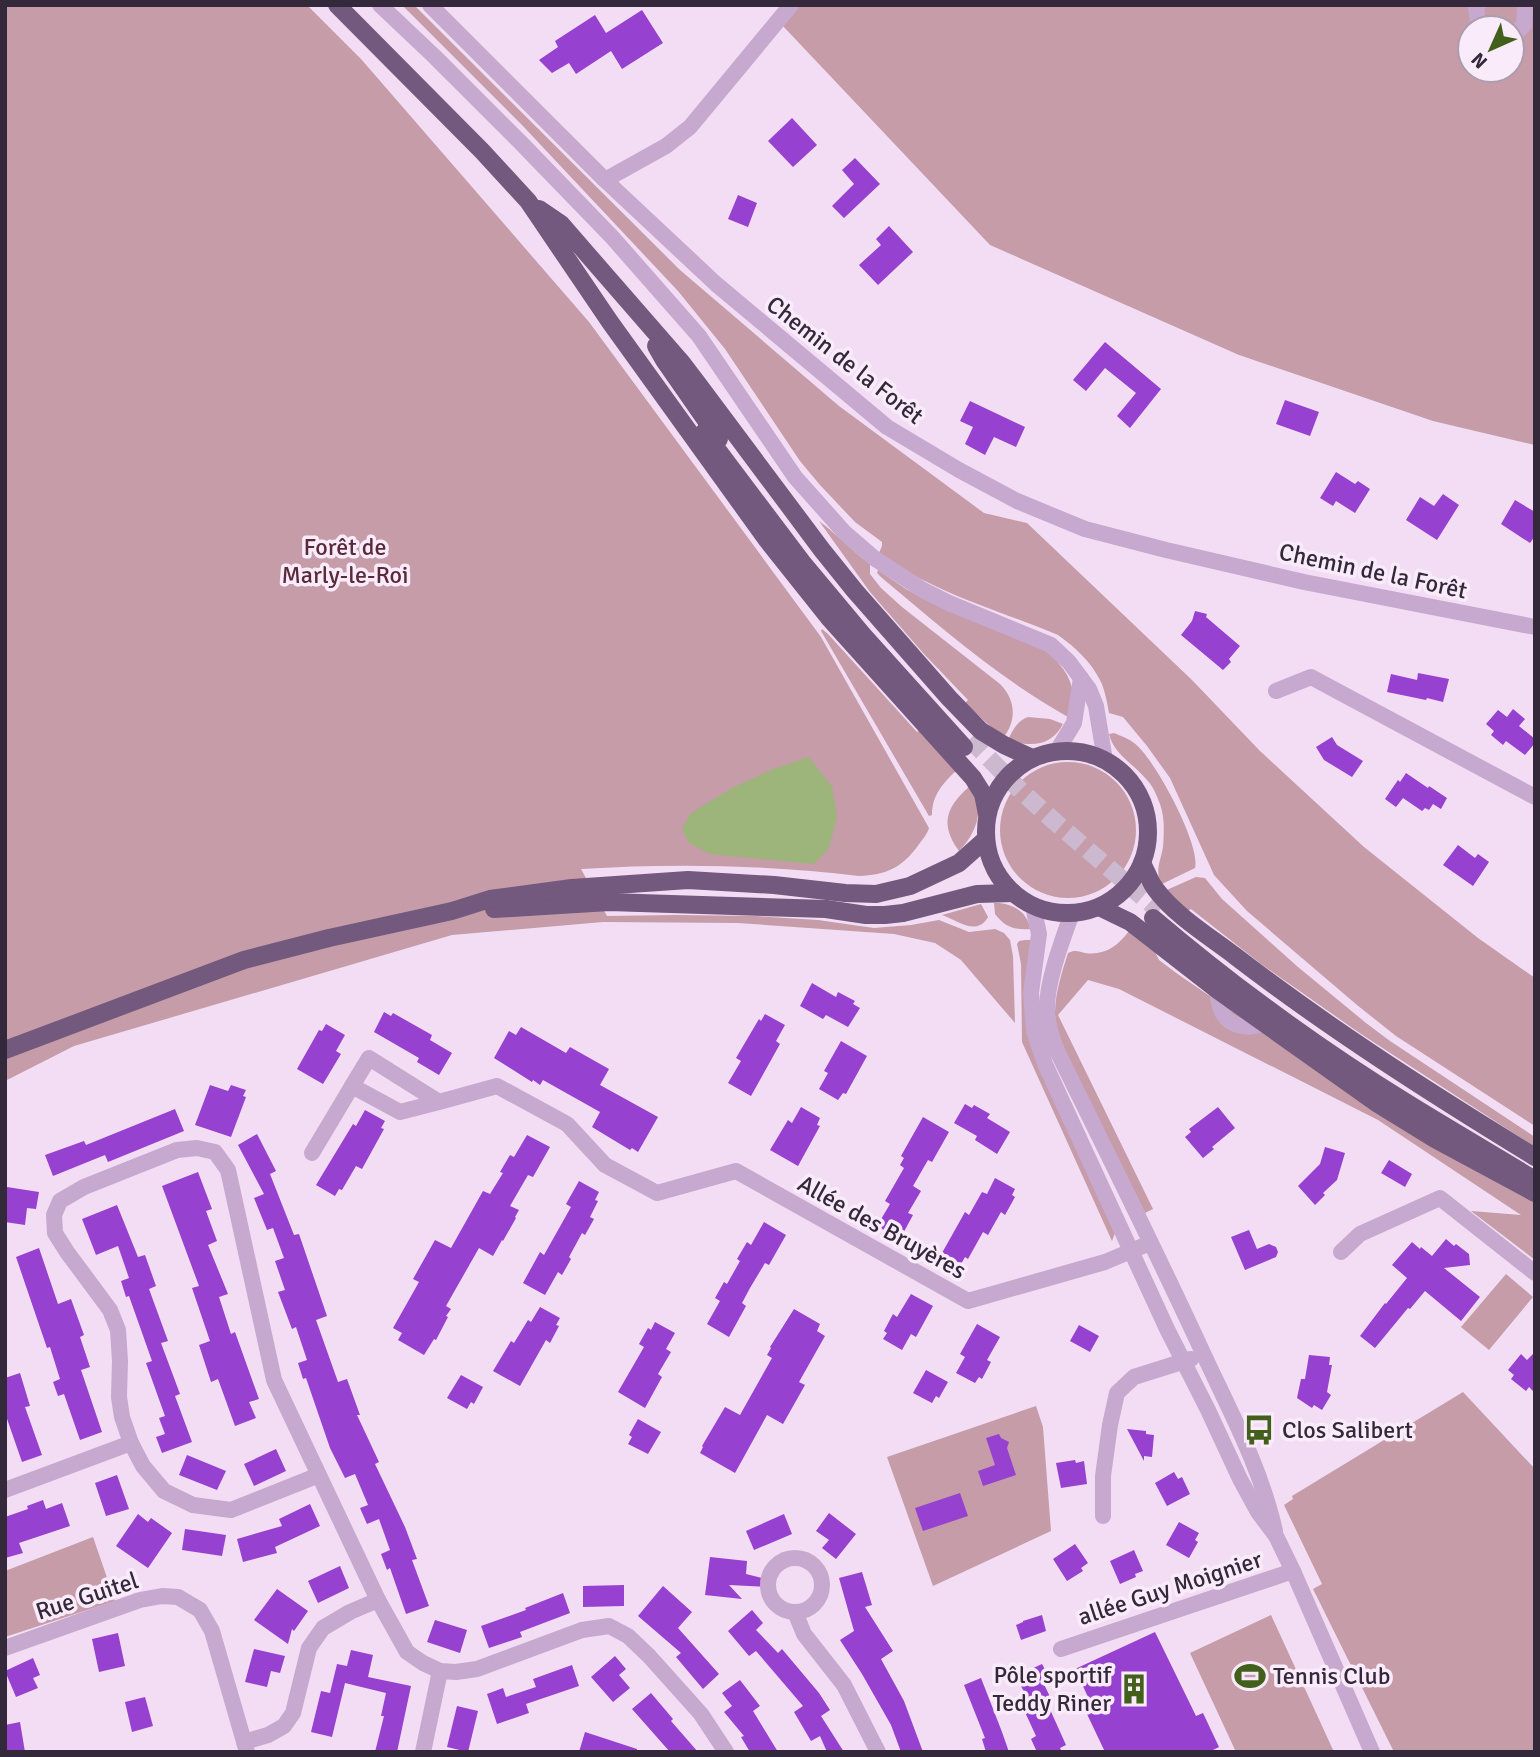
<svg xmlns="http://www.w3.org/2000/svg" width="1540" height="1757" viewBox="0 0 1540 1757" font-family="Signika,sans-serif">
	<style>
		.green { fill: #c59ca8; fill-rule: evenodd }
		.water { fill: #9db47a }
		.building { fill: #9641cf }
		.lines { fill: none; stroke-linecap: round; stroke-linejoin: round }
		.major-tunnel { stroke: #ccb9cf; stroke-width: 18; stroke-dasharray: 18 9; stroke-linecap: butt }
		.minor { stroke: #c7a8ce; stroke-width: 16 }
		.major { stroke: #72597d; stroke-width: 18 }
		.labels { text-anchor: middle; stroke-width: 7; stroke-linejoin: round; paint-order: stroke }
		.street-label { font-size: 24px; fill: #34293a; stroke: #faebfb }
		.park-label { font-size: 24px; fill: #5a2a38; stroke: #faebfb }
		.poi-label { font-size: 24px; fill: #34293a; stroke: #faebfb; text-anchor: start }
	</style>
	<rect width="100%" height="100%" fill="#f2ddf4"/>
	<!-- green -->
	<g class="green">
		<path d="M5,5H307L361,59L589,322L821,637L929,828C927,835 921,841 917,847C901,868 886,875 859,876C767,865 674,863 581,869L607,916L676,915L756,916L818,920L874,928L911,925L939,920L969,932L995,929L1004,933L1010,940L1013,956L1015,1023L961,960L935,943L894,934L738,923L603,922L452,935L74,1046L5,1081Z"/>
		<path d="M402,5H414L680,270L839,406L984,513L1027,523L1192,680L1260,751L1364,847L1478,938L1535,978V1126L1396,1036L1357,1005L1247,911L1214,875L1170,778L1147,746L1123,717L1109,713C1107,702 1105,690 1100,680C1091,662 1075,647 1058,635C998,610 931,592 879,553L882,546V542L855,522L820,485L800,461L725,349L678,291L522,125Z"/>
		<path d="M799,5H1535V445L1433,421L1239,355L990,245L782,25ZM1470,28H1512V70H1470Z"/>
		<path d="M819,521C837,534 852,551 870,564V574L881,588L902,607L1000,684C1016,700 1017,721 1003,738L965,703L968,700L924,654L870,592Z"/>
		<path d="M878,570L906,589L934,604L1043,649C1058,660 1072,676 1073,695C1073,702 1070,710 1068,717C1000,679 942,628 882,578L877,573Z"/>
		<path d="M822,629L828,634L917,732L920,730L957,770C943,783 932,795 932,815L929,816L821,631Z"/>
		<path d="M1028,717L1050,719L1063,724C1051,747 1030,747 1008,740C1012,731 1018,720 1028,717Z"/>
		<path d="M1114,733C1121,736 1128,738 1134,743C1154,757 1201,845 1195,868L1162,884C1154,872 1161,860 1163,847C1164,833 1165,818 1160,804C1157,796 1153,786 1147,780C1134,764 1114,755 1109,734Z"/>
		<circle cx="1068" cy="830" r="68"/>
		<path d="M972,784C974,791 978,799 978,806C980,823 970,840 959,851C938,822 948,805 972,784Z"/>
		<path d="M1196,877L1205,878L1222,899L1298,967L1366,1023L1390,1041L1535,1137V1147L1361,1034L1261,964L1191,909L1185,913L1162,892Z"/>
		<path d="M994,903C1011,902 1028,912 1030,929C1014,930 1005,927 995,914Z"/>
		<path d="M981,904L988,917C977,937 957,920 942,915Z"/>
		<path d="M1129,931L1153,948L1159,960L1179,975L1277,1042L1473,1169L1535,1202V1260L1471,1211L1521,1215L1378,1120L1119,989L1088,980L1058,1015L1153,1209L1145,1213L1065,1051C1061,1039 1055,1027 1055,1013C1055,993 1062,972 1068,953C1075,950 1077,951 1085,953C1104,956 1118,946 1129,931Z"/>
		<path d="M1025,940H1031L1026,1021L1115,1233L1112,1241L1022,1042L1021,964L1017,944L1019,941Z"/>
		<path d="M1506,1274L1533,1297L1489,1350L1461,1327Z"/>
		<path d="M1463,1392L1535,1469V1752H1394L1313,1589L1322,1584L1284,1505L1293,1499L1292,1496Z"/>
		<path d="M1036,1406L1043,1427L1051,1531L933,1586L887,1457Z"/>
		<path d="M93,1537L115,1601L5,1637V1571Z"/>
		<path d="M1271,1615L1334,1752H1236L1190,1653Z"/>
	</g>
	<!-- water -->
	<path class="water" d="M809,757L832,787L837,817L829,848L814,864L710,854L689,843L682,829L691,813L732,788L773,769Z"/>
	<!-- building -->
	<g class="building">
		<path d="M642,10L663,43L622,69L611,51L576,74L569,63L552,73L539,60L558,47L555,41L595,15L606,33Z"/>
		<path d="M792,118L817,145L793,167L768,141Z"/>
		<path d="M855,158L880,184L844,218L832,206L854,184L842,170Z"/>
		<path d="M738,195L757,203L748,227L728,219Z"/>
		<path d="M889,226L913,252L878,285L859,265L881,245L876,239Z"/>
		<path d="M1105,342L1161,389L1130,428L1117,416L1136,393L1105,368L1086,391L1073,380Z"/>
		<path d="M1285,400L1319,412L1310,436L1276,424Z"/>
		<path d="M970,401L1025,427L1016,447L994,437L985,455L965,444L973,427L960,421Z"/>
		<path d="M1336,472L1355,484L1358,481L1370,489L1355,513L1336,501L1333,506L1320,498Z"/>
		<path d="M1443,494L1459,505L1437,540L1406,520L1420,497L1434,506Z"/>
		<path d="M1515,500L1535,512V536L1530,543L1501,524Z"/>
		<path d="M1195,611L1207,614L1206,617L1240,646L1229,659L1231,662L1223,670L1181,635L1192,621Z"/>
		<path d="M1418,673L1449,679L1443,702L1427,698L1426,700L1387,692L1391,674L1417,680Z"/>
		<path d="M1513,709L1525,719L1519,726L1535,739V743L1525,755L1506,741L1503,745L1491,735L1494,731L1486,724L1498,710L1507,717Z"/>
		<path d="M1332,737L1337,745L1363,761L1352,777L1324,760L1316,747Z"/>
		<path d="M1406,773L1428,788L1429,786L1447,798L1441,809L1433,804L1429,810L1425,808L1422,811L1403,798L1396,807L1385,799L1398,780L1400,782Z"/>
		<path d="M1458,845L1475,858L1478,854L1489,862L1473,886L1443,865Z"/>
		<path d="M812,983L836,997L838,992L855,1001L853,1004L860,1008L848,1027L826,1015L823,1019L800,1006Z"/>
		<path d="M384,1012L391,1016L393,1013L432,1035L430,1040L452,1053L439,1075L417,1062L419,1058L374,1032Z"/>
		<path d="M765,1014L785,1025L776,1041L780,1044L751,1096L728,1083L741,1061L736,1058L759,1019L761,1021Z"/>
		<path d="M326,1024L345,1035L336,1051L341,1054L323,1084L297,1069L319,1030L322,1031Z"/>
		<path d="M521,1027L566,1053L570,1047L609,1069L600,1085L658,1117L638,1152L632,1148L630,1150L592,1127L600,1112L543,1080L540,1085L533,1080L532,1082L494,1058L509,1031L516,1035Z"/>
		<path d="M841,1041L867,1056L846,1094L843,1093L838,1100L819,1089L828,1073L824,1071Z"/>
		<path d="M210,1085L228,1091L231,1085L246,1090L243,1096L246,1097L231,1137L195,1125Z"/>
		<path d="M965,1104L972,1108L974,1105L990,1114L987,1118L1010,1132L997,1154L975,1140L977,1136L954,1123Z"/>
		<path d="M801,1107L820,1118L817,1125L820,1126L798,1166L770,1150L788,1120L792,1123Z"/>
		<path d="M1218,1107L1235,1128L1212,1147L1214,1149L1203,1158L1185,1137L1191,1132L1189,1129Z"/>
		<path d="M175,1109L184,1131L108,1162L105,1155L53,1176L45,1155L84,1141L86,1145Z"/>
		<path d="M365,1110L385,1121L381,1128L384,1129L362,1169L356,1166L342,1190L339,1189L335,1196L316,1185L353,1124L356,1126Z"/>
		<path d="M923,1117L949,1132L932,1162L928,1160L913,1186L921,1191L908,1213L913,1215L900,1239L877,1226L890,1204L885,1201L904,1168L900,1165L904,1158L901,1156Z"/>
		<path d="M257,1134L276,1171L270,1174L294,1235L299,1234L327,1316L316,1320L338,1382L347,1379L360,1415H357L379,1462L375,1464L405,1527L417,1559L412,1560L429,1606L406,1614L390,1568L387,1570L381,1554L390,1550L379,1519L367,1524L360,1508L368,1505L355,1474L345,1478L330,1448L306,1378L303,1379L298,1363L307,1360L296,1327L292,1329L278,1292L285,1290L275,1261L284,1258L273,1228L267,1230L254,1198L264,1194L238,1145Z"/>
		<path d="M527,1135L550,1147L533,1177L528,1175L510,1206L519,1210L515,1217L516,1218L503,1241L502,1240L493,1256L479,1248L446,1306L451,1309L446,1316L448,1317L436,1340L434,1339L424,1355L398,1340L402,1333L393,1328L419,1282L413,1279L435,1240L451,1248L483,1191L490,1194L503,1173L500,1172L510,1155L514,1157Z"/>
		<path d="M1325,1147L1345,1153L1337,1180L1323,1193L1325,1195L1315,1205L1298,1186L1320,1164Z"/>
		<path d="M1389,1160L1412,1174L1405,1187L1381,1173Z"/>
		<path d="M198,1172L212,1209L206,1211L217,1241L208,1245L228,1294L219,1297L231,1334L235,1332L259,1399L249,1402L256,1418L235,1426L218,1379L211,1382L199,1345L210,1341L192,1288L199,1286L162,1186Z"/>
		<path d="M995,1178L1015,1189L1012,1195L1015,1197L1005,1215L1001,1212L988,1235L983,1232L968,1259L965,1257L961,1264L942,1253L965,1212L969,1215L982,1192L987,1194Z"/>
		<path d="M579,1181L599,1192L595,1200L598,1201L590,1217L594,1219L585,1235L582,1233L569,1257L571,1259L562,1275L558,1272L545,1295L523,1283L540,1252L544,1255L571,1207L566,1204Z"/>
		<path d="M7,1187L39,1192L36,1209L27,1208L25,1225L5,1222Z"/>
		<path d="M117,1205L138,1257L145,1255L156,1286L149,1289L168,1341L161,1343L180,1394L175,1396L192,1442L162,1453L156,1437L165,1434L159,1418L165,1416L146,1363L152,1361L129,1296L126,1297L121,1281L129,1278L118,1246L96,1255L82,1219Z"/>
		<path d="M764,1222L786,1235L769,1265L765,1263L750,1288L742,1303L746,1306L729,1337L707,1324L720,1301L715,1298L724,1282L727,1284L740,1261L737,1259L747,1242L751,1245Z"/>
		<path d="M1249,1230L1257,1249L1269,1244L1276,1247L1278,1252L1276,1257L1245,1270L1231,1237Z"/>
		<path d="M1446,1239L1454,1246L1456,1244L1469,1254L1470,1265L1444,1268L1480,1297L1461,1321L1425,1291L1410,1309L1408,1308L1375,1348L1360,1336L1385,1303L1386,1304L1407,1278L1392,1265L1412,1242L1420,1249L1421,1247L1432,1256Z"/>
		<path d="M39,1248L58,1304L71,1299L84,1335L80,1337L90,1367L81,1370L102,1432L80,1440L64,1394L58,1396L53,1382L60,1379L50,1347L47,1348L16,1257Z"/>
		<path d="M911,1294L933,1306L916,1337L911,1334L902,1350L883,1339L887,1333L884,1331L893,1314L897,1317Z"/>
		<path d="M540,1307L560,1318L556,1325L559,1326L550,1343L546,1340L520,1386L493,1371L511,1341L514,1343L528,1320L531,1322Z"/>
		<path d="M794,1309L820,1324L817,1331L825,1336L799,1382L805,1385L783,1424L767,1415L735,1473L700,1453L703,1447L702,1446L725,1407L740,1415L772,1358L767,1355L771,1348L770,1347Z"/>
		<path d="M655,1322L675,1333L666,1349L671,1352L658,1374L662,1377L645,1408L618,1392L644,1347L639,1344L648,1328L651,1330Z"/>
		<path d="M977,1324L1000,1337L987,1360L991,1362L982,1379L979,1377L975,1383L956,1373L965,1357L960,1354Z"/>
		<path d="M1079,1325L1099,1336L1090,1352L1070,1341Z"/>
		<path d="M1535,1352V1393L1529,1387L1526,1391L1511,1379L1514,1375L1508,1370L1521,1354L1527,1360Z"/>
		<path d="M1309,1355L1330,1357L1329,1365H1332L1327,1392L1331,1395L1322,1410L1314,1405L1312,1408L1297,1398L1301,1379H1305Z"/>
		<path d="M926,1370L948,1382L939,1398L936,1396L932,1403L913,1393Z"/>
		<path d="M20,1373L30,1406L25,1407L42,1455L22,1462L5,1413V1378Z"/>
		<path d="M461,1375L483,1387L474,1404L471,1402L467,1409L447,1398Z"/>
		<path d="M638,1419L661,1432L648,1454L628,1444L632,1437L629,1435Z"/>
		<path d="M1127,1429L1146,1431V1434L1154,1435L1152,1457L1144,1456V1461Z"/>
		<path d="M999,1434L1001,1438L1009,1442L1007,1448L1016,1475L983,1486L978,1471L995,1465L986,1438Z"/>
		<path d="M276,1449L286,1471L254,1486L244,1464Z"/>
		<path d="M187,1455L226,1471L217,1490L179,1475Z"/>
		<path d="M1075,1460L1076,1463L1084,1461L1087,1484L1061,1488L1056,1463Z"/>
		<path d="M1174,1472L1178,1479L1182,1477L1190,1494L1167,1506L1155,1483Z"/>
		<path d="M117,1475L129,1509L106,1516L95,1483Z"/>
		<path d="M960,1493L968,1516L923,1531L915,1508Z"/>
		<path d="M43,1500L46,1509L62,1503L70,1526L19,1543L23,1553L5,1558V1517L28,1509L27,1506Z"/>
		<path d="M310,1504L320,1526L275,1547L277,1553L243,1562L237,1539L282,1526L279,1519Z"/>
		<path d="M829,1513L856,1534L836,1559L822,1548L829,1540L816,1531Z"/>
		<path d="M138,1514L148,1522L151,1518L172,1533L148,1568L116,1546Z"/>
		<path d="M784,1514L792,1534L754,1550L746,1531Z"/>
		<path d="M1179,1522L1199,1533L1195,1540L1198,1542L1189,1558L1166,1545Z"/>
		<path d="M185,1529L226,1535L222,1556L182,1550Z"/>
		<path d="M1075,1544L1088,1563L1081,1568L1083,1571L1067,1581L1053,1559Z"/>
		<path d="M1134,1550L1143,1571L1135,1574L1136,1577L1120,1584L1110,1561Z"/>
		<path d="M710,1557L747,1561L746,1574L770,1580L769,1587L729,1585L742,1599L705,1595Z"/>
		<path d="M340,1566L349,1588L318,1603L308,1581Z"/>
		<path d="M862,1572L872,1605L865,1607L893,1651L881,1659L904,1701L923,1752H901L891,1725L862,1674L840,1640L854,1631L839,1578Z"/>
		<path d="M624,1585V1606L583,1607V1586Z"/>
		<path d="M663,1586L692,1612L678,1628L719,1674L703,1689L676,1657L681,1653L638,1616Z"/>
		<path d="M277,1589L308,1611L294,1631L292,1629L288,1644L254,1620Z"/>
		<path d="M563,1593L570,1613L520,1632L522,1637L489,1648L481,1626L526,1610L525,1608Z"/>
		<path d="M752,1610L763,1623L756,1630L778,1653L782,1649L819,1693L830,1710L821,1716L844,1752H827L820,1736L811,1741L794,1712L803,1706L756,1651L749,1656L728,1631Z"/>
		<path d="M1042,1615L1046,1631L1021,1640L1016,1625L1023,1622V1621Z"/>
		<path d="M435,1620L467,1630L460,1653L427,1642Z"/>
		<path d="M1155,1632L1196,1716L1203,1713L1219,1747L1209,1752H1105L1087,1714L1094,1710L1075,1669Z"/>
		<path d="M118,1633L125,1666L99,1672L92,1639Z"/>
		<path d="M254,1649L285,1656L280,1673L271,1671L267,1687L245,1682Z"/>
		<path d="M351,1650L373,1655L368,1677L411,1686L397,1752H375L384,1716H381L386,1693L345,1683L332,1737L311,1732L321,1691L330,1693L337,1664L347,1666Z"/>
		<path d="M615,1656L626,1669L619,1675L630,1688L613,1702L591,1677Z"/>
		<path d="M33,1658L40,1675L33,1678L38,1688L16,1697L5,1671Z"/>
		<path d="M1042,1664L1048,1675L1041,1678L1053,1703L1048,1705L1066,1745L1060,1748L1062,1752H1037L1031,1739L1036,1736L1018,1697L1025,1694L1016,1676Z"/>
		<path d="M572,1665L579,1686L526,1704L529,1713L497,1724L487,1694L503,1688L506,1697L536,1687L533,1679Z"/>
		<path d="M981,1678L1002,1732L1009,1752H986L982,1739L985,1738L964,1685Z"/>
		<path d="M740,1680L760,1706L753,1711L778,1752H750L741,1737L744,1736L724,1712L732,1706L722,1693Z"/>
		<path d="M651,1693L673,1719L671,1721L698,1752H670L632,1709Z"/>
		<path d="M145,1697L153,1726L132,1732L125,1702Z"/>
		<path d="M457,1706L478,1711L468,1752L447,1747Z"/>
		<path d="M20,1722L25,1752H5V1725Z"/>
		<path d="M585,1732L637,1749V1752H579Z"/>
	</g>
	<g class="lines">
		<!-- major-tunnel -->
		<path class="major-tunnel" d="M970,739L1021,791L1054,821L1159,911"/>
		<!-- minor -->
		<g class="minor">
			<path d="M380,5L435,57L523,145L612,237L699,336L795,477L844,532L874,558L923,590L949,603L1051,645L1069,662L1089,689L1096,706L1105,760"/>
			<path d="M430,5L605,180L716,284L887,427L959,470L1017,501L1085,529L1166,550L1304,582L1535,627"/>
			<path d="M1478,5L1476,8L1478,23L1483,28"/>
			<path d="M1512,37L1524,25L1525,5"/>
			<path d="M605,180L666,146L690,127L791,5"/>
			<path d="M1276,691L1311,677L1535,797"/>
			<path d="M1057,751L1074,723L1081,678"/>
			<path d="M1033,906L1039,934L1031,993L1034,1031L1045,1064L1167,1329L1208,1410L1240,1479L1258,1512L1276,1536L1293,1571L1372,1752"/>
			<path d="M1072,913C1062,941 1046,983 1047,1011C1047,1024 1052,1037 1056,1049C1106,1150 1156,1251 1203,1353C1230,1411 1261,1468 1275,1531"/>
			<path d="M1216,989C1218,996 1219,1005 1222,1012C1229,1027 1250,1030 1263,1023"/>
			<path d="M439,1102L400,1112L352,1086L369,1058L439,1102L497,1086L567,1124L605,1165L657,1193L736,1171L968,1301L1105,1262L1150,1243"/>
			<path d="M312,1153L352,1086"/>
			<path d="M1341,1252L1360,1234L1440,1198L1535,1273"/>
			<path d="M319,1475L231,1510L193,1505L164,1491L143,1466L131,1443L122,1417L119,1397L120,1361L118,1330L110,1310L67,1252L55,1233L54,1215L60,1201L84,1187L177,1150L197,1148L215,1152L228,1170L274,1380L378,1600L407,1652L423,1663L440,1671L456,1672L477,1669L582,1630L609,1626L628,1636L649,1656L701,1714L726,1752"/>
			<path d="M5,1490L131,1443"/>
			<path d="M1103,1516V1476L1110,1425L1117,1393L1134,1377L1191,1359"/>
			<circle cx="795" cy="1585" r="27"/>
			<path d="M795,1612L804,1634L844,1685L878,1752"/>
			<path d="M5,1648L140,1600L162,1596L178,1597L200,1610L212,1631L247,1752"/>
			<path d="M1061,1649L1293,1571"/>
			<path d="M244,1742L268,1735L284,1726L293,1713L309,1648L323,1628L350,1612L378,1600"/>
			<path d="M423,1752L440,1671"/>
		</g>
		<!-- major -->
		<g class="major">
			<path d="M337,5L482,151L528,201L610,322L767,540L829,618L973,778L983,794L987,814"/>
			<path d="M539,209L561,224L682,363L698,384L822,550L855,591L949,698L981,731L1004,745L1032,758"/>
			<path d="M656,346L664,360L719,439"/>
			<path d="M704,432L802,562L863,635L964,747"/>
			<circle cx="1067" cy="832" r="81"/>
			<path d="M1142,863C1147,872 1150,883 1157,891C1175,915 1210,937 1235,956C1330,1029 1432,1094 1535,1157"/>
			<path d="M1099,907L1130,922L1216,989L1375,1102L1435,1139L1535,1193"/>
			<path d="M494,909L609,902L826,909L866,915H885L903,913L977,894L1013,893"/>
			<path d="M1153,918C1233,986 1318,1048 1407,1103C1449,1129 1492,1154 1535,1180"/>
			<path d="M5,1050L244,960L329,938L452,911L490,899L572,888L688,880L774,885L845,893L876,894L910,886L959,863L986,839"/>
		</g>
	</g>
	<!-- icons -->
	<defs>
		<g id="bus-bare" transform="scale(2.415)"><path d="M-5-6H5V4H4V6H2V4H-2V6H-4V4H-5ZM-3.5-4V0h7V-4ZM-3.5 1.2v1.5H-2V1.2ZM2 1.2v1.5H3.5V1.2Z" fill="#425f1b" stroke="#faebfb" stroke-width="2.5" paint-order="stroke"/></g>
		<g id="stadium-bare" transform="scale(2.415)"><path d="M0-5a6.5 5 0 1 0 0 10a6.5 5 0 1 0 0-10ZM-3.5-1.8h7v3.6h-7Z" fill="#425f1b" stroke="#faebfb" stroke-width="2.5" paint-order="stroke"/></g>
		<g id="building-bare" transform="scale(2.415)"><path d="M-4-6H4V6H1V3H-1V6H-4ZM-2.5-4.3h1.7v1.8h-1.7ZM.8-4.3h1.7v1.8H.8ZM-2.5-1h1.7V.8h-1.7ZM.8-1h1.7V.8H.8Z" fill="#425f1b" stroke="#faebfb" stroke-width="2.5" paint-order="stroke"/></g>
	</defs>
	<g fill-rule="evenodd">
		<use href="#bus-bare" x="1259" y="1430"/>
		<use href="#stadium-bare" x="1250" y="1676"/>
		<use href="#building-bare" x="1134" y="1689"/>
	</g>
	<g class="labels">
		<!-- street labels -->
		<g class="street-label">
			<text transform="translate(845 360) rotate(38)" y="8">Chemin de la Forêt</text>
			<text transform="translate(1373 571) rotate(12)" y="8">Chemin de la Forêt</text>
			<text transform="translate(882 1227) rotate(29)" y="8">Allée des Bruyères</text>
			<text transform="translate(1170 1588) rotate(-18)" y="8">allée Guy Moignier</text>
			<text transform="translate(87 1596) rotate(-18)" y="8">Rue Guitel</text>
		</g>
		<!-- park labels -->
		<g class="park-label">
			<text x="345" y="555">Forêt de<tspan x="345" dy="28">Marly-le-Roi</tspan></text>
		</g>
		<!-- poi labels -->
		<g class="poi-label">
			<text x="1282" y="1438">Clos Salibert</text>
			<text x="1111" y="1683" text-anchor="end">Pôle sportif<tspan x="1111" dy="28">Teddy Riner</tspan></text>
			<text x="1273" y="1684">Tennis Club</text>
		</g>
	</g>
	<!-- border -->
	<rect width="1540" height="1757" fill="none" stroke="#34293a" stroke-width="14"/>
	<!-- north arrow -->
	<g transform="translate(1491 49) rotate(225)"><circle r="33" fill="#faebfb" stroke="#ab9dae" stroke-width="2"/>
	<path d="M0-5L12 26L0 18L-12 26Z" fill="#425f1b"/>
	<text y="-10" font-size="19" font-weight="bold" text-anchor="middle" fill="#34293a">N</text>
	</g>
</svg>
